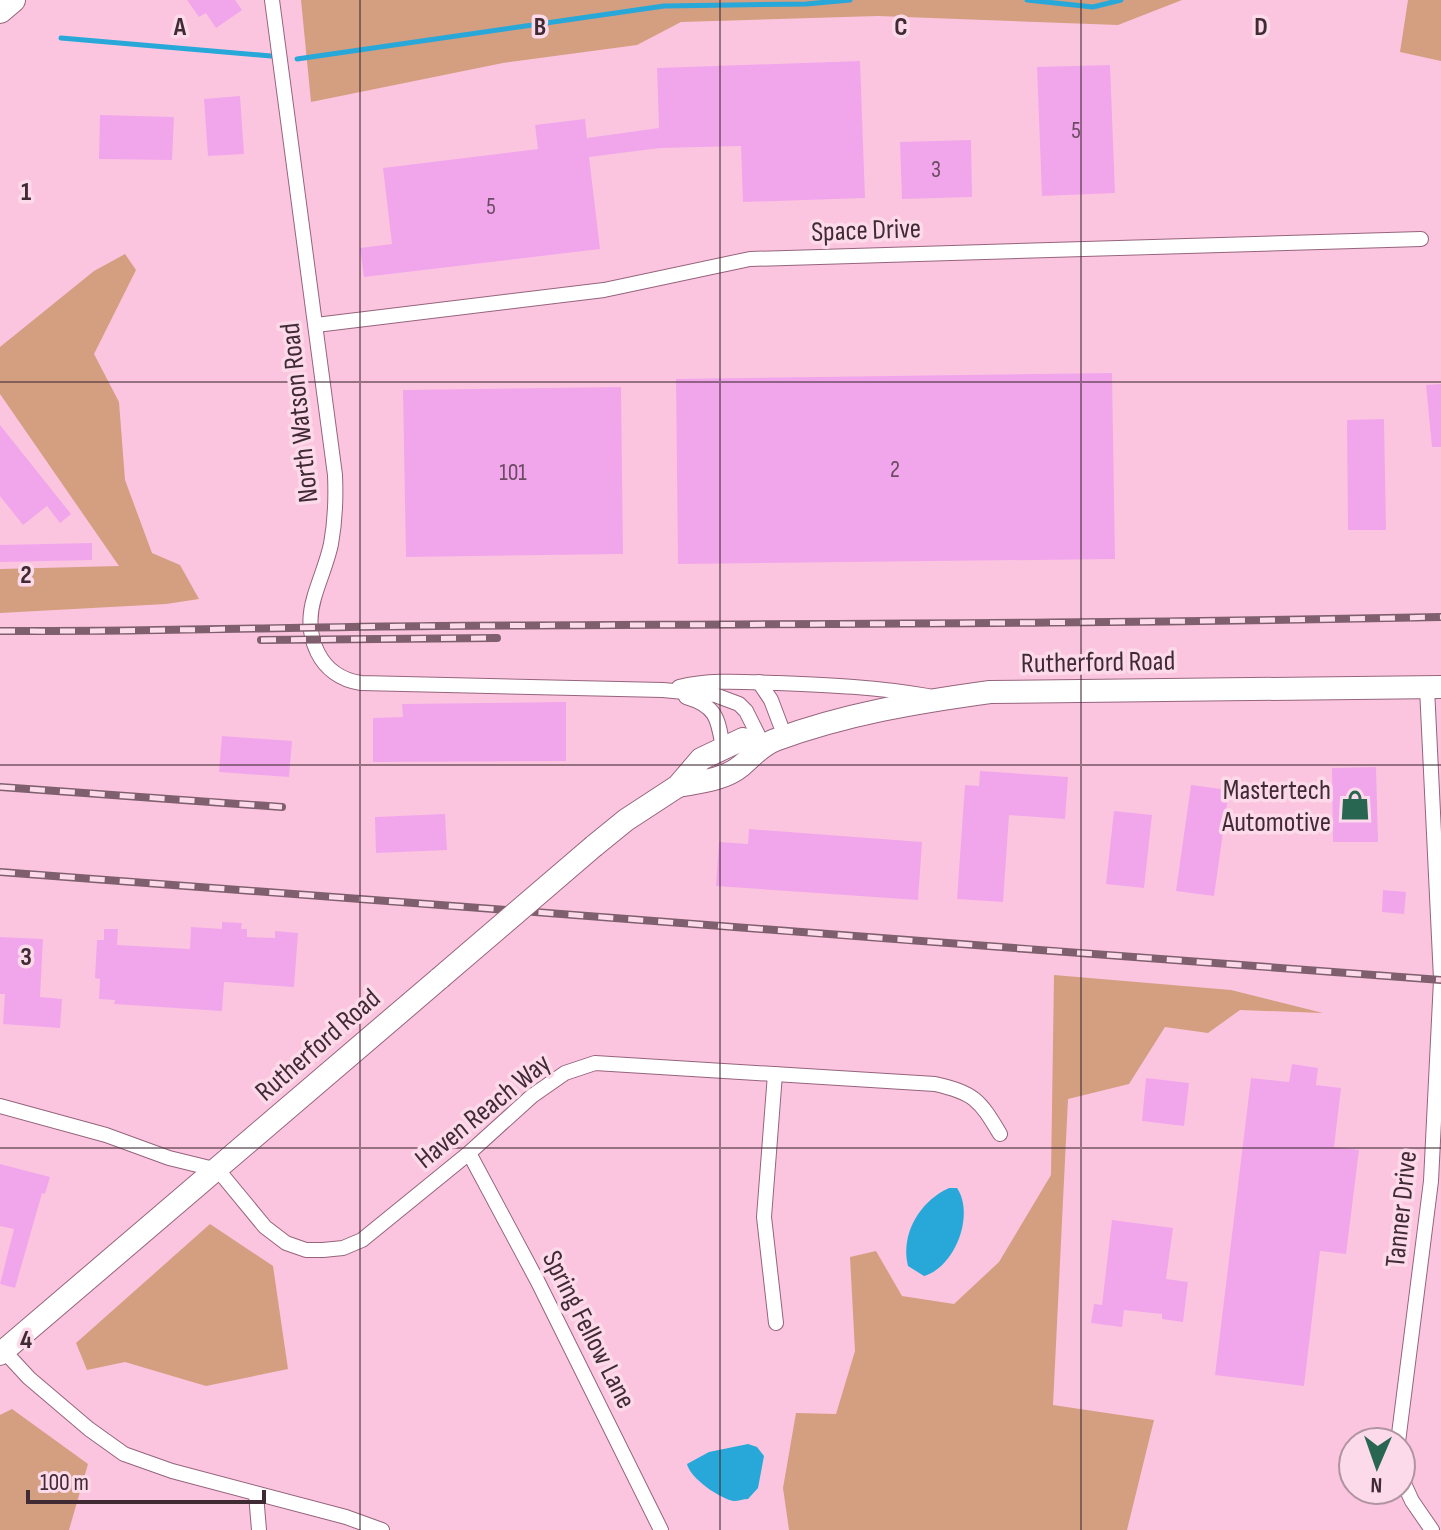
<svg xmlns="http://www.w3.org/2000/svg" width="1441" height="1530" viewBox="0 0 1441 1530" font-family="'Sofia Sans Condensed',sans-serif">
	<style>
		.green { fill: #d49e81 }
		.water { fill: #27a8d8 }
		.lines { fill: none; stroke-linecap: round; stroke-linejoin: round }
		.stream { stroke: #27a8d8; stroke-width: 5 }
		.building { fill: #f1a6ec }
		.street-casing { stroke: #95647c; stroke-width: 16 }
		.secondary-casing { stroke: #95647c; stroke-width: 24 }
		.primary-casing { stroke: #95647c; stroke-width: 26 }
		.street { stroke: #fff; stroke-width: 14 }
		.secondary { stroke: #fff; stroke-width: 22 }
		.primary { stroke: #fff; stroke-width: 24 }
		.rail-casing { stroke: #7f5f6e; stroke-width: 8 }
		.rail { stroke: #fcdae9; stroke-width: 5; stroke-dasharray: 15; stroke-linecap: butt }
		.secondary-bridge-casing { stroke: #95647c; stroke-width: 24; stroke-linecap: butt }
		.secondary-bridge { stroke: #fff; stroke-width: 22 }
		.grid { fill: none; stroke: #402b35; stroke-width: 2; stroke-opacity: 0.55 }
		.labels { text-anchor: middle; stroke-width: 7; stroke-linejoin: round; paint-order: stroke }
		.number-label { font-size: 24px; fill: #6c4a63 }
		.street-label { font-size: 28px; fill: #402b35; stroke: #fcdae9 }
		.poi-label { font-size: 28px; fill: #402b35; stroke: #fcdae9; text-anchor: end }
		.grid-label { font-size: 26px; text-anchor: middle; font-weight: bold; fill: #402b35; stroke: #fcdae9; stroke-width: 7; stroke-linejoin: round; paint-order: stroke }
	</style>
	<rect width="100%" height="100%" fill="#fcc5df"/>
	<!-- green -->
	<g class="green">
		<path d="M301,0H1182L1118,25L878,16L681,22L637,45L503,63L311,102Z"/>
		<path d="M1408,0H1441V61L1400,52Z"/>
		<path d="M125,254L136,270L94,354L119,402L125,480L152,553L180,565L199,599L166,604L0,613V569L119,566L0,394V347L94,271Z"/>
		<path d="M1054,975L1231,990L1323,1013L1240,1010L1208,1033L1165,1027L1129,1084L1068,1099L1053,1405L1154,1420L1127,1530H789L783,1488L796,1413L836,1414L855,1351L850,1257L876,1251L902,1296L954,1304L999,1262L1051,1175Z"/>
		<path d="M210,1224L273,1266L288,1369L206,1386L125,1362L87,1370L76,1343Z"/>
		<path d="M12,1409L88,1464L69,1530H0V1415Z"/>
	</g>
	<!-- water -->
	<g class="water">
		<path d="M949,1188H957C975,1215 955,1267 924,1276L908,1266C900,1234 920,1201 949,1188Z"/>
		<path d="M748,1444L757,1447L764,1456L758,1488L748,1499C743,1499 739,1501 734,1501C720,1499 690,1478 687,1464L709,1452Z"/>
	</g>
	<g class="lines">
		<!-- stream -->
		<g class="stream">
			<path d="M1027,0L1093,7L1121,0"/>
			<path d="M61,38L271,56"/>
			<path d="M297,59L664,6L806,4L850,0"/>
		</g>
	</g>
	<!-- building -->
	<g class="building">
		<path d="M187,0H235L242,10L216,28L206,13L199,17Z"/>
		<path d="M860,61L865,198L743,202L741,146L660,148L589,157L600,249L364,277L360,248L392,244L383,168L538,149L535,125L585,119L587,138L659,128L657,68Z"/>
		<path d="M1110,65L1115,193L1042,196L1037,67Z"/>
		<path d="M240,96L244,154L208,156L204,99Z"/>
		<path d="M100,115L174,117L172,160L99,159Z"/>
		<path d="M971,140L972,197L902,199L900,142Z"/>
		<path d="M1112,373L1115,559L678,564L676,379Z"/>
		<path d="M1441,384V447H1432L1426,385Z"/>
		<path d="M621,387L623,554L406,557L403,390Z"/>
		<path d="M1384,419L1386,530H1348L1347,420Z"/>
		<path d="M0,425L71,514L60,523L47,506L23,525L0,496Z"/>
		<path d="M92,543V560L0,562V545Z"/>
		<path d="M566,702V761L373,762V718L403,717L402,704Z"/>
		<path d="M222,736L292,741L289,777L219,772Z"/>
		<path d="M1376,767L1378,842H1333L1332,768Z"/>
		<path d="M980,771L1068,777L1065,819L1009,815L1003,902L957,899L965,785L979,786Z"/>
		<path d="M1191,785L1229,790L1214,896L1176,891Z"/>
		<path d="M1114,811L1152,815L1144,888L1106,884Z"/>
		<path d="M445,814L447,850L376,853L375,817Z"/>
		<path d="M749,829L922,842L918,900L716,886L719,842L748,844Z"/>
		<path d="M1383,890L1406,892L1404,914L1382,912Z"/>
		<path d="M222,922L242,923L241,929H247V937L275,938V931L298,933L294,987L224,982L222,1011L114,1004L115,1000L99,999L100,979L95,978L97,940H104V929H118L117,945L190,949L191,927L222,929Z"/>
		<path d="M0,937L43,939L40,997L62,999L60,1028L3,1024L5,994H0Z"/>
		<path d="M1292,1064L1318,1068L1316,1085L1341,1088L1334,1147L1359,1150L1346,1254L1320,1251L1304,1386L1215,1375L1251,1078L1289,1082Z"/>
		<path d="M1146,1078L1189,1083L1184,1126L1142,1121Z"/>
		<path d="M0,1164L50,1177L45,1194L42,1193L15,1288L0,1284L14,1229L0,1226Z"/>
		<path d="M1112,1220L1173,1228L1166,1279L1188,1282L1183,1322L1162,1319V1314L1124,1310L1122,1327L1091,1323L1094,1304L1102,1305Z"/>
	</g>
	<g class="lines">
		<!-- street casing -->
		<g class="street-casing">
			<g id="street">
				<path d="M272,0L335,475C336,498 335,522 331,544C327,563 319,580 314,598C303,636 319,677 361,683L663,690L715,695L739,704L746,711L763,745"/>
				<path d="M316,325L604,290L750,259L1421,239"/>
				<path d="M759,682L771,700L785,737"/>
				<path d="M679,687C712,679 744,682 778,683C829,685 878,687 928,696"/>
				<path d="M1427,688L1441,979"/>
				<path d="M686,697C717,706 718,719 723,748"/>
				<path d="M775,1074L764,1217L776,1323"/>
				<path d="M0,1106L106,1135L169,1158L218,1170L265,1227L286,1243L306,1250H323L343,1248L362,1240L469,1153L532,1096L565,1073L595,1063L935,1084C974,1093 979,1099 1000,1134"/>
				<path d="M469,1153L538,1282L661,1530"/>
				<path d="M4,1351L29,1378L89,1429L124,1454L172,1471L346,1517L382,1530"/>
				<path d="M1398,1442L1431,1181L1441,980"/>
				<path d="M1401,1477L1412,1501L1432,1530"/>
				<path d="M256,1494L259,1530"/>
			</g>
		</g>
		<!-- secondary casing -->
		<g class="secondary-casing">
			<g id="secondary">
				<path d="M678,786C699,782 724,780 741,766C753,756 760,746 775,740C845,714 917,702 990,692L1441,687"/>
				<path d="M594,846L626,820L678,786L701,759L743,739L763,745"/>
				<path d="M0,1354L440,978"/>
			</g>
		</g>
		<!-- primary casing -->
		<g class="primary-casing">
			<path id="primary" d="M0,11L13,0"/>
		</g>
		<!-- street -->
		<use href="#street" class="street"/>
		<!-- secondary -->
		<use href="#secondary" class="secondary"/>
		<!-- primary -->
		<use href="#primary" class="primary"/>
		<!-- rail casing -->
		<g class="rail-casing">
			<g id="rail">
				<path d="M0,631C145,632 290,627 434,626C770,624 1106,624 1441,617"/>
				<path d="M261,640L497,638"/>
				<path d="M0,787L282,807"/>
				<path d="M0,872L1441,980"/>
			</g>
		</g>
		<!-- rail -->
		<use href="#rail" class="rail"/>
		<!-- secondary-bridge casing -->
		<g class="secondary-bridge-casing">
			<path id="secondary-bridge" d="M440,978L594,846"/>
		</g>
		<!-- secondary-bridge -->
		<use href="#secondary-bridge" class="secondary-bridge"/>
	</g>
	<!-- grid -->
	<path class="grid" d="M360,0V1530M720,0V1530M1081,0V1530M0,382H1441M0,765H1441M0,1148H1441"/>
	<!-- icons -->
	<defs>
		<g id="shop-bare" transform="scale(2.4)"><path d="M-5-2.5h2.3a2.7 3.5 0 0 1 5.4 0H5L5.5 6h-11ZM-1.5-2.5h3a1.5 2.3 0 0 0-3 0Z" fill="#296652" stroke="#fcdae9" stroke-width="2.5" paint-order="stroke"/></g>
	</defs>
	<g fill-rule="evenodd">
		<use href="#shop-bare" x="1355" y="805"/>
	</g>
	<g class="labels">
		<!-- number labels -->
		<g class="number-label">
			<text x="1076" y="138">5</text>
			<text x="936" y="177">3</text>
			<text x="491" y="214">5</text>
			<text x="895" y="477">2</text>
			<text x="513" y="480">101</text>
		</g>
		<!-- street labels -->
		<g class="street-label">
			<text transform="translate(866 229) rotate(-2)" y="10">Space Drive</text>
			<text transform="translate(298 413) rotate(-96)" y="10">North Watson Road</text>
			<text transform="translate(1098 661) rotate(-1)" y="10">Rutherford Road</text>
			<text transform="translate(317 1044) rotate(-41)" y="10">Rutherford Road</text>
			<text transform="translate(482 1110) rotate(-39)" y="10">Haven Reach Way</text>
			<text transform="translate(1400 1209) rotate(-84)" y="10">Tanner Drive</text>
			<text transform="translate(590 1329) rotate(63)" y="10">Spring Fellow Lane</text>
		</g>
		<!-- poi labels -->
		<g class="poi-label">
			<text x="1331" y="799">Mastertech<tspan x="1331" dy="32">Automotive</tspan></text>
		</g>
	</g>
	<g class="grid-label">
		<text x="180" y="35">A</text>
		<text x="540" y="35">B</text>
		<text x="901" y="35">C</text>
		<text x="1261" y="35">D</text>
		<text x="26" y="200">1</text>
		<text x="26" y="583">2</text>
		<text x="26" y="965">3</text>
		<text x="26" y="1348">4</text>
	</g>
	<!-- north arrow -->
	<g transform="translate(1377 1466) rotate(182)"><circle r="38" fill="#fcdae9" stroke="#b194a1" stroke-width="2"/>
	<path d="M0-6L14 30L0 20L-14 30Z" fill="#296652"/>
	<text y="-12" font-size="22" font-weight="bold" text-anchor="middle" fill="#402b35">N</text>
	</g>
	<!-- scale -->
	<path d="M28 1490v12h236v-12" fill="none" stroke="#402b35" stroke-width="4"/>
	<text x="40" y="1490" font-size="24" fill="#402b35" stroke="#fcdae9" stroke-width="6" paint-order="stroke">100 m</text>
</svg>
